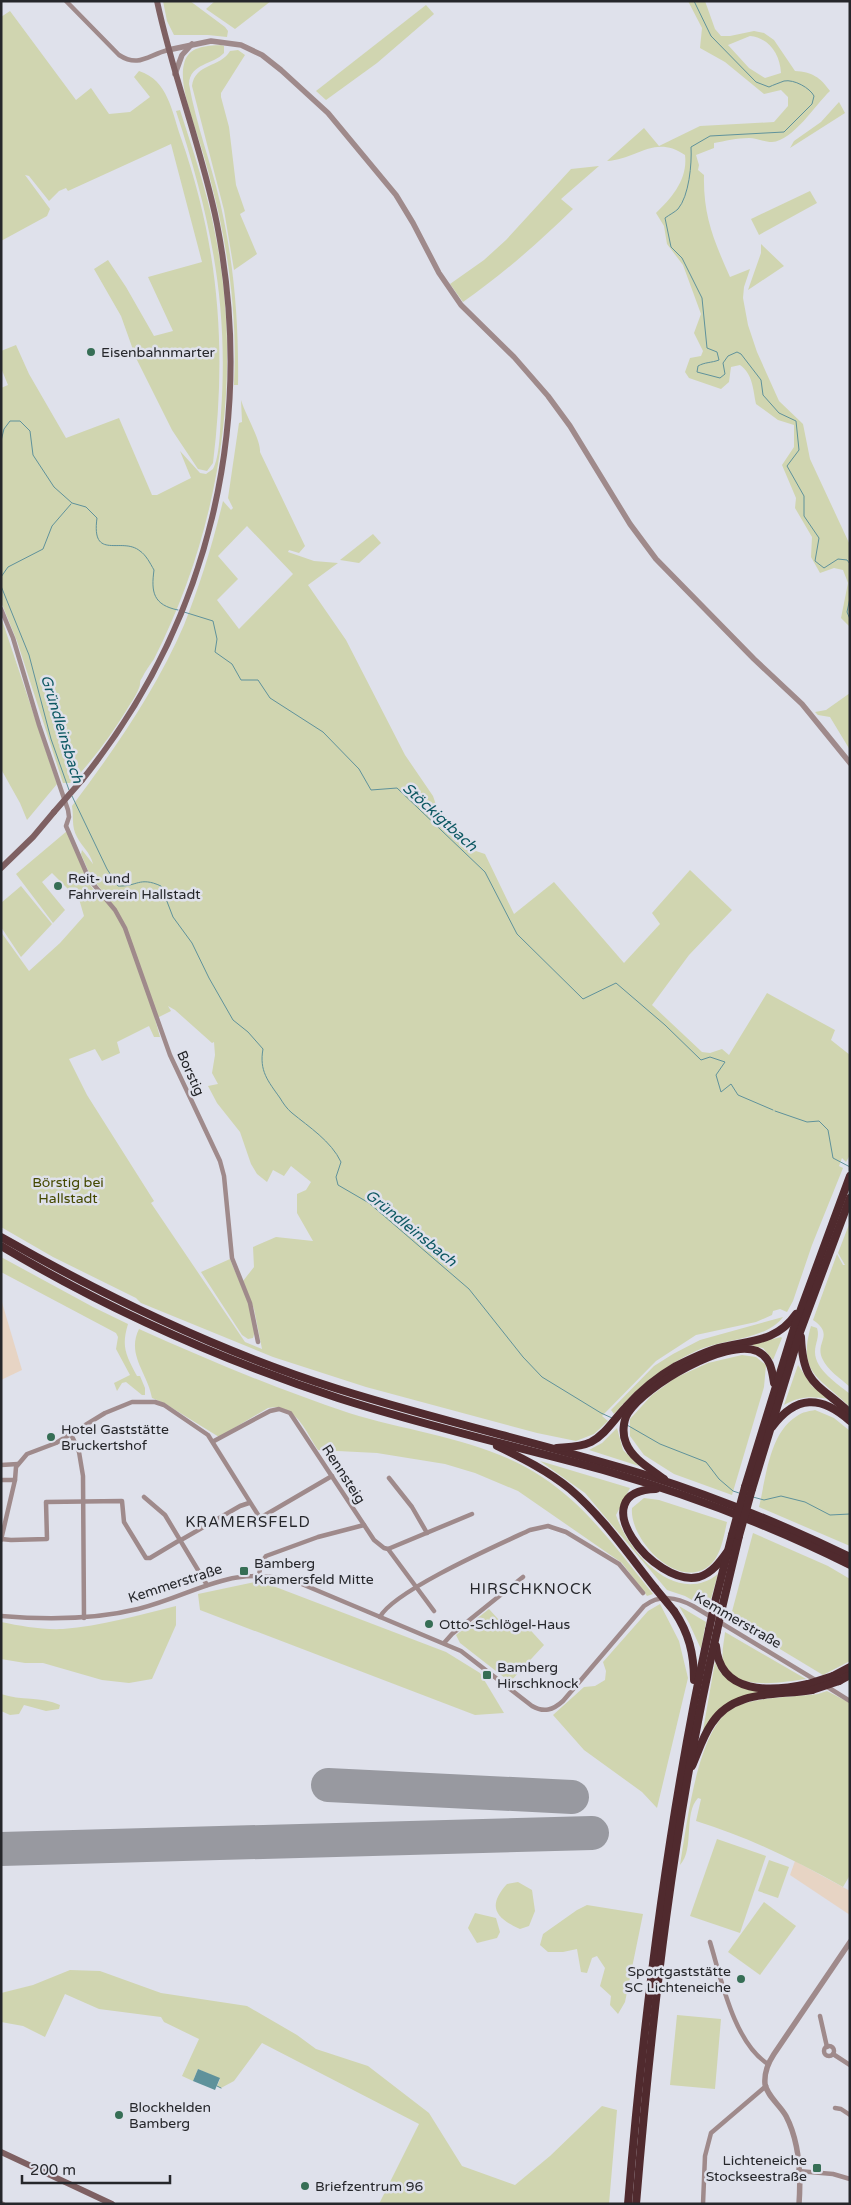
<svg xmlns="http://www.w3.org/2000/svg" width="851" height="2205" viewBox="0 0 851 2205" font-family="'Varela Round',sans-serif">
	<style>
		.industrial { fill: #e7d4c4 }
		.green { fill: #d0d5b0; fill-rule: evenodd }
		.water { fill: #5f929b }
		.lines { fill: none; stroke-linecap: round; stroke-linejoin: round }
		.stream { stroke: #5f929b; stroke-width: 1 }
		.runway { stroke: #9899a0; stroke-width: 34 }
		.minor { stroke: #9f8a8b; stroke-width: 4.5 }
		.tertiary { stroke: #9f8a8b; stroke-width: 5.5 }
		.secondary { stroke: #7e6062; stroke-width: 6 }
		.motorway { stroke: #502a2e; stroke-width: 8 }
		.rail { stroke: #505156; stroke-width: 1; stroke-dasharray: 10 5; stroke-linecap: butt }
		.secondary-bridge { stroke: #7e6062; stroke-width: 6 }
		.motorway-bridge { stroke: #502a2e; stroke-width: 8 }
		.poi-dot { fill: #366e55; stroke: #dfe1eb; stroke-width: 2 }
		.labels { text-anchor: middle; stroke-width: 5; stroke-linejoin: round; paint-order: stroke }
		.poi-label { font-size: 14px; fill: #26272b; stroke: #dfe1eb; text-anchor: start }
		.street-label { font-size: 14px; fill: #26272b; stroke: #dfe1eb }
		.park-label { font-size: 14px; fill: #444800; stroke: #dfe1eb }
		.water-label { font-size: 15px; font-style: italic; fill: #0d5862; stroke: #dfe1eb }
		.neighbourhood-label { font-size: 15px; letter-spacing: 1px; fill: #26272b; stroke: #dfe1eb }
	</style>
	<rect width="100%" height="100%" fill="#dfe1eb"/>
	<!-- industrial -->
	<g class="industrial">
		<path d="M1,1299L22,1370L1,1380Z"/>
		<path d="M795,1861L850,1891V1915L790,1875Z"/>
	</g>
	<!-- green -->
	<g class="green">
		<path d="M163,1H190L225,27L228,31L227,37L208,35H174L167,21Z"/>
		<path d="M215,1H271L235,29L206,9Z"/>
		<path d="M688,1H705L715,29L721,36H730L754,31L764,33L774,40L795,71C812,72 820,77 830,91C815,105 793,141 772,142C764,142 756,138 749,138C737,138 725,141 714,143V148L696,155L699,165L698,170L704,175C703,216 714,241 730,277L750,269L744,287L743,298L748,325L757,352L779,401L803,424L810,459L850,545V627L841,618L848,583L843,570L834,568L820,573L811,557L812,537L795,508L796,498L782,465L794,447V425L778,420L756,404C753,390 753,374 740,365L731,367L729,382L721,389L689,378L685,372L690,358L701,356L703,351L694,333L701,314L683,265L667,244L664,226L656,213C672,198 688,179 685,155C655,134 637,159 607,161L644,128L659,146L700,126L774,122L788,106V97L781,90L764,94L725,62L700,48L702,28ZM750,36C769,38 780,54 781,73L765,78L749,68L728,45Z"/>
		<path d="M426,5L434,14L377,63L326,100L316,91Z"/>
		<path d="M10,11L76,100L91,88L109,114L130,112L150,97L134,77L139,71C168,80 172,112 181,138C219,246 227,350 213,463L207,471L198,469L172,430L136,358L121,316L94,269L108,260L126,287L154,336L173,331L148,277L202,262L171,144L68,191L66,188L59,191L49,201L29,176L25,175L50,209L47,216L1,241V17Z"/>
		<path d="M221,45L224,46V53C213,65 190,63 189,84C196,124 211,163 220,202C234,262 239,323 238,385H234C237,328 231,270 219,215C214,194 209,173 203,153C197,130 178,87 184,64C188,46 206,46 221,45Z"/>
		<path d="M238,50L245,55L221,93V97L229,127L236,185L245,211L240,214L257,254L234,270L224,210L192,86C195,63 220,68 230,51Z"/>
		<path d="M839,102L845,113L790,148L794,141L821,122Z"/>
		<path d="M180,110C193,151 207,191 215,233C244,377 220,529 154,659C150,665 145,671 142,678C139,681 141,684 139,688C136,696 130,704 126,711C110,737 92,761 71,783H63L17,641L1,602V388L8,385L1,368V351L16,345L29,374L66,438L119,418L152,495H157L191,478L180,451L200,473L206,474L213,469C220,456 220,429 221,413C229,303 210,215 176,111Z"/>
		<path d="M599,166L561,199L573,209C538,243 503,274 463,302L450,284L484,260L506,240L571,169Z"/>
		<path d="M810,191L817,203L759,235L751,219Z"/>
		<path d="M761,244L784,266L748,290L761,253Z"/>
		<path d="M241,400C245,414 261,440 260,452L305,546L299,553L289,550L288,552L314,561L338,563L308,585L346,640L405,755L433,796L443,825L453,835L462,839L470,849L485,854L514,914L554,882L624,963L660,924L652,913L690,870L732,910L689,955L652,1005L702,1052L710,1053L722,1049L729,1055L767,993L835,1030L831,1040L850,1055V1155L846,1162L842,1158L839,1166L843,1168L812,1245L793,1301L787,1312L780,1309L773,1311L772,1315L756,1322L696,1335L656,1361L602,1416L608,1421L594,1434L576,1441L537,1433L366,1387L273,1357L141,1303L136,1298L53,1257L1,1227V932L29,971L60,943L84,916L77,892L72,893L52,873L42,882L65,910L53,923L16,874L67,831L85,874V879L100,897H107L90,875L81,854L82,850L93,864C90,852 82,847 77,837C71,826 74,817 72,806C114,750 156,690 184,625C200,585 213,543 223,501L231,510L233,508L228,498L239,423L242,422ZM247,526L293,574L239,629L217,600L238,579L218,556ZM168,1006L175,1010L212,1043L214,1042L215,1055L212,1073L218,1084L208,1086L217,1103L240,1132L251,1164L257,1174L267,1182L273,1170L284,1176L291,1166L311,1182L306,1190L297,1194V1213L313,1241L276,1237L253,1247L254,1267L243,1281L254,1309L262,1349L245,1342L151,1203L154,1201L87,1095L69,1059L95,1049L102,1061L120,1053L117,1042L149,1026L154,1037H160L155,1019L171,1011Z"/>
		<path d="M373,534L381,543L359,563L340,560Z"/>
		<path d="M1,617L57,784L27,820L20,803L1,769Z"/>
		<path d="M850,693V750L830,717L818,715L815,712L826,710Z"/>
		<path d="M21,886L52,924L21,957L1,927V903Z"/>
		<path d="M850,1222V1387C840,1378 827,1370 822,1358C815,1342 835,1335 813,1320L837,1254L843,1265H845L838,1253Z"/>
		<path d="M1,1257L93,1307L128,1324C121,1347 126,1355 137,1376H140L145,1388V1395H142L126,1382L122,1383L117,1391L114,1383L130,1375L116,1349L118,1337L116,1333L1,1272Z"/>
		<path d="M230,1259C237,1278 260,1320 253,1338L248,1339L242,1335L201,1272Z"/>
		<path d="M783,1317C767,1340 721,1339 696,1351C663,1366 638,1387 614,1414L611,1410L654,1366L673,1354L700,1340Z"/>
		<path d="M811,1326L817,1328C820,1337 815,1343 815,1352C815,1370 838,1384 850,1394V1407C820,1377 797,1374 811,1326Z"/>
		<path d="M139,1329C208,1360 277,1389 349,1413C413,1433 485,1439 542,1477C588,1507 619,1552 653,1594L647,1596L622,1563L518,1491L475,1473L445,1464L377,1453L318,1450C306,1432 295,1402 268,1408L219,1437L164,1403L152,1398C148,1373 126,1355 139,1329Z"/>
		<path d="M781,1337L782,1338L773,1360L763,1348L753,1346V1344Z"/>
		<path d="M742,1355L756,1357L766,1365L764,1387L732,1495L674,1474L644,1455L630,1436V1419L652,1395L675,1378L708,1363Z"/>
		<path d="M798,1365L812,1386L829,1399C811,1396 800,1396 784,1405Z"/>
		<path d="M815,1410L834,1418L850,1431V1546L759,1507C766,1478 769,1433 797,1416C802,1412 810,1411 815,1410Z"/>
		<path d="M617,1428L623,1450L639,1466L589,1450L602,1443Z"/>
		<path d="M540,1461L630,1488L616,1515C629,1553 676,1607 718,1574L708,1609L685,1596L667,1590L585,1493Z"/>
		<path d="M644,1498L659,1500L727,1522C724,1535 721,1556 710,1565C679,1592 629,1540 632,1508Z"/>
		<path d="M753,1533L828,1566L850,1579V1661L823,1675L730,1619Z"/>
		<path d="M260,1581L446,1652L480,1673L504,1713L475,1715L200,1610L198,1594Z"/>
		<path d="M660,1604L679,1641L688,1678L657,1808L642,1792L584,1750L553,1715L584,1687L595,1686L605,1680L606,1671L603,1662L648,1611Z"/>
		<path d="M176,1606V1625L152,1679L129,1683L102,1680L43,1663H25L1,1659V1622C21,1626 42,1630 63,1629C101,1626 139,1615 176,1606Z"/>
		<path d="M679,1606L706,1622L701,1649L689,1623Z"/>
		<path d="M489,1609L508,1630L523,1622L544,1645L510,1682L460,1643L456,1635Z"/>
		<path d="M725,1632L806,1679C784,1682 738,1691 725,1667C720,1657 724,1643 725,1632Z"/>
		<path d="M715,1662C724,1685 742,1686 762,1692C730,1697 716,1706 702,1736Z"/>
		<path d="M827,1691L850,1703V1875L843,1887C795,1860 748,1837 696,1821L701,1799L698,1798C683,1814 695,1849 680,1865C687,1826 697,1725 735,1707C756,1697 794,1697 818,1694Z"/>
		<path d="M1,1694C21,1701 41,1696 60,1705L59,1709L46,1711L24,1705L19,1714L10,1715L1,1711Z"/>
		<path d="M717,1839L766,1856L740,1933L690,1916Z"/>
		<path d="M769,1860L789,1867L778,1898L758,1891Z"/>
		<path d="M518,1882L532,1890L535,1911L529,1926L520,1929C495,1918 487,1906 507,1884Z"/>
		<path d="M764,1902L796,1926L760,1975L728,1952Z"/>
		<path d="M587,1905L643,1914L625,2002L618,2014L610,2005L611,1996L600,1986L605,1968L597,1956L592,1958L587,1973L581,1972L577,1949L563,1952H548L540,1945L543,1934L577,1910Z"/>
		<path d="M475,1913L496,1918L500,1932L497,1938L477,1943L468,1928Z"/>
		<path d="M70,1970L100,1971L161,1993L247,2006L297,2035L316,2049L368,2066L429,2113L462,2166L515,2185L550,2156L602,2106L617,2110L609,2204H379L419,2124L262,2043L234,2081L221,2088L217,2086L220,2079L198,2069L193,2081L182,2076L199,2039L164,2022L161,2017L99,2009L65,1994L45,2037L23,2026L1,2022V1993L33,1985Z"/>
		<path d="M677,2015L721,2019L715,2089L670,2085Z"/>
	</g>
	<!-- water -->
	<path class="water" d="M198,2069L220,2078L215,2090L193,2081Z"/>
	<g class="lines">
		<!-- stream -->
		<g class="stream">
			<path d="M694,1L711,36L756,82L769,87C773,85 779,83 784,81C794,79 810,88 814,96L812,104L784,132L710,136L691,147C692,164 689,196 678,209C675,212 669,215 665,218L671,247L682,258L702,298L707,348L717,352L719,360C711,363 705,362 698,366L697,372L720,378L725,374L723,363L728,356L737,352L741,354L761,380L763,395L779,413L796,421L799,450L787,466L804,496V516L819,538L815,561L824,568L838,559L847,560L850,564"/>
			<path d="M1,441L4,429L10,421H20L30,431L33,455L54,487L72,503L86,507L97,518C91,562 122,536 140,551C146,555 150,563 154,570C151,592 153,605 178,610"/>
			<path d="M1,577L8,567L43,549L52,526L71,504"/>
			<path d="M1,586L29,655L51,739L69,790"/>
			<path d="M850,598L847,612L850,619"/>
			<path d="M184,612L213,621L217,639L215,652L232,664L241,680H258L270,698L323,732L359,769L371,790L397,788L485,872L517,934L583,999L616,983L665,1025L701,1060L710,1057L725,1062L716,1075L721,1092L731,1084L738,1095L773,1110"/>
			<path d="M72,796L107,869L118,886C137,887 139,876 161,886L173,917L192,943L209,978L233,1020L248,1032L263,1049C259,1071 268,1081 280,1098C283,1103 287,1109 292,1113C309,1127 331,1141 341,1162L336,1177L338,1185L369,1203L469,1289L523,1357L542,1377L601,1413L612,1418"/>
			<path d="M775,1111L807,1122L819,1121L828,1130L833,1158L850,1167"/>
			<path d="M627,1425L660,1444L706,1462L719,1479L733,1491L739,1493"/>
			<path d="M753,1497L764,1500L781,1496L805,1502L830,1515L850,1514"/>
			<path d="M217,2086L221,2088"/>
		</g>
		<!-- runway -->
		<g class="runway">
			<path d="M328,1785L572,1797"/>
			<path d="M1,1849L592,1833"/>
		</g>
		<!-- minor -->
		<g class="minor">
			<path d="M66,1L119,55C139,68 148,55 168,50"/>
			<path d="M1,609L13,638L39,725L68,810L69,817L66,826L89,879L115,910L125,928L170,1055L220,1161L224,1176L232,1258L250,1303L258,1342"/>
			<path d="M71,1434L79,1452L83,1476L84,1618"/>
			<path d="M214,1441L270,1411L279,1409L290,1413L374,1540L384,1548L388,1549L434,1611"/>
			<path d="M1,1465L18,1464"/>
			<path d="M389,1478L412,1507L427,1533"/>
			<path d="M1,1480H15"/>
			<path d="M144,1497L165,1515L207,1585"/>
			<path d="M1,1539L11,1540L47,1539L46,1502L122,1501L124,1522L146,1558H150L180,1540"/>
			<path d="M1,1540L15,1480L16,1467L27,1454L56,1443L105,1413L132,1402H155L164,1405L208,1435L260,1518L332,1476"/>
			<path d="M181,1540L240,1506L249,1503"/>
			<path d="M388,1549L472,1514"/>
			<path d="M259,1575L261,1563L266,1556L318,1537L364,1525"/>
			<path d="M1,1616C48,1620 93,1620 138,1609C200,1593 230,1563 297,1582L461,1651L532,1706C544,1713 553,1710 563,1701L644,1606C660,1594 676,1597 693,1606L817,1681"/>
			<path d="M380,1617C393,1591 500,1544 530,1530L548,1526L566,1532L619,1564L643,1593"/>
			<path d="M444,1643L452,1634L523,1577"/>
			<path d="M826,1686L850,1701"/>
			<path d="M710,1942C721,1978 734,2043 768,2064"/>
			<path d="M820,2016L827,2047"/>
			<circle cx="829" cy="2051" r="5"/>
			<path d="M833,2054L850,2065"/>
			<path d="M835,2108L841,2109L850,2115"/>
			<path d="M798,2171L833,2174L850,2179"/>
			<path d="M1,2203L3,2204"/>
			<path d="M703,2204L705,2156L711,2133L766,2086"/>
		</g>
		<!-- tertiary -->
		<g class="tertiary">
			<path d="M168,50L211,41L241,45L262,55L281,70L328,113L396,195L413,223L439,273L461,305L514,357L548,396L570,426L630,524L656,559L754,659L802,704L850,763"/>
			<path d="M175,74L182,55L192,44"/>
			<path d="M799,2204C801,2176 799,2141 786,2116C780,2105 767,2096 765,2084C764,2073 768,2063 774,2054L850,1942"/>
		</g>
		<!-- secondary -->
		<g class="secondary">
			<path d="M82,780C210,621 256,424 217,224C202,149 173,77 157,1"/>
			<path d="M1,868L33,837L54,812"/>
			<path d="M1,2152L112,2204"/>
		</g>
		<!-- motorway -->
		<g class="motorway">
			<path d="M1,1237C108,1298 220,1352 338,1389C440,1421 544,1444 646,1475C716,1497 784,1525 850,1557"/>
			<path d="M1,1246C107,1309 221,1360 338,1398C425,1426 515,1446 603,1470C687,1494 772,1526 850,1565"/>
			<path d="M801,1337C803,1386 818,1383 850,1413"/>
			<path d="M772,1427C796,1395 821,1395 850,1421"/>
			<path d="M497,1446C522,1458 548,1471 570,1489C603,1517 628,1554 655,1588"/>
			<path d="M557,1448C568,1447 581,1447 591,1442C606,1434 614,1419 626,1407C640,1391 657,1377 676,1366C690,1359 704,1352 718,1348C749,1340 776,1343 796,1314"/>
			<path d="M664,1479C651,1469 632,1459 626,1443C622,1434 623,1421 628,1413C645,1386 726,1338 757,1351C771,1358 772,1370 774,1383"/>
			<path d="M745,1487L794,1328L850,1176"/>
			<path d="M656,1489C580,1491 654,1588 699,1577C712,1573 720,1562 727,1552"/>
			<path d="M752,1489L800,1332L850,1198"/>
			<path d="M714,1606L732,1535"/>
			<path d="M722,1608L739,1536"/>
			<path d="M674,1611C689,1633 694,1654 694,1680"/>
			<path d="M716,1646C720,1695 771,1692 808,1684"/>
			<path d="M833,1676L850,1667"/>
			<path d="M839,1681L850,1675"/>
			<path d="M692,1766C698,1752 703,1736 712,1723C734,1689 777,1696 812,1690"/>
			<path d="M628,2204C644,2011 668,1820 709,1630"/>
			<path d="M636,2204C652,2012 674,1819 717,1631"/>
		</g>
		<!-- rail -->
		<path class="rail" d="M1,2L2,1"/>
		<!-- secondary-bridge -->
		<path class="secondary-bridge" d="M54,812L82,780"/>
		<!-- motorway-bridge -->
		<g class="motorway-bridge">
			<path d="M732,1535L745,1487"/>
			<path d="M739,1536L752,1489"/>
			<path d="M655,1588L674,1611"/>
			<path d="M709,1630L714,1606"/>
			<path d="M717,1631L722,1608"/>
			<path d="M808,1684L833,1676"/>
			<path d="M812,1690L839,1681"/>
		</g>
	</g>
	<!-- markers -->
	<g class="poi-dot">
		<circle cx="91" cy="352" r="5"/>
		<circle cx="58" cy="886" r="5"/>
		<circle cx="51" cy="1437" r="5"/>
		<rect x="239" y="1566" width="10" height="10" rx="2.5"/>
		<circle cx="429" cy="1624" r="5"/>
		<rect x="482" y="1670" width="10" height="10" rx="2.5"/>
		<circle cx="741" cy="1979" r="5"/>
		<circle cx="119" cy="2115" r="5"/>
		<rect x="812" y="2163" width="10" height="10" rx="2.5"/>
		<circle cx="305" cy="2186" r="5"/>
	</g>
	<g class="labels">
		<!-- poi labels -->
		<g class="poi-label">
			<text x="101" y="357">Eisenbahnmarter</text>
			<text x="68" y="883">Reit- und<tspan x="68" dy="16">Fahrverein Hallstadt</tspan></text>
			<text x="61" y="1434">Hotel Gaststätte<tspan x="61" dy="16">Bruckertshof</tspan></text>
			<text x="254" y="1568">Bamberg<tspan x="254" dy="16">Kramersfeld Mitte</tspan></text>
			<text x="439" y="1629">Otto-Schlögel-Haus</text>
			<text x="497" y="1672">Bamberg<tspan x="497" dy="16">Hirschknock</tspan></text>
			<text x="731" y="1976" text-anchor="end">Sportgaststätte<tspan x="731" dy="16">SC Lichteneiche</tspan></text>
			<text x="129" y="2112">Blockhelden<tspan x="129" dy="16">Bamberg</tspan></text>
			<text x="807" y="2165" text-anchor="end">Lichteneiche<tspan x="807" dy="16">Stockseestraße</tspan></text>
			<text x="315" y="2191">Briefzentrum 96</text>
		</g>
		<!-- street labels -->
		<g class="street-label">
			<text transform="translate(191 1073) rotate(66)" y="5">Borstig</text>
			<text transform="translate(344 1474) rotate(57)" y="5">Rennsteig</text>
			<text transform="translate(175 1583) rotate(-18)" y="5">Kemmerstraße</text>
			<text transform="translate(738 1620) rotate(30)" y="5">Kemmerstraße</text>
		</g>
		<!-- park labels -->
		<g class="park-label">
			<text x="68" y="1187">Börstig bei<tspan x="68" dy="16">Hallstadt</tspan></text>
		</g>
		<!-- water labels -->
		<g class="water-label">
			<text transform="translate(62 729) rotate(73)" y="5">Gründleinsbach</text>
			<text transform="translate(440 817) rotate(42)" y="5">Stöckigtbach</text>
			<text transform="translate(411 1228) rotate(39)" y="5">Gründleinsbach</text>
		</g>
		<!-- neighbourhood labels -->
		<g class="neighbourhood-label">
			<text x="248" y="1527">KRAMERSFELD</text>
			<text x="531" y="1594">HIRSCHKNOCK</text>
		</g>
	</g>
	<!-- border -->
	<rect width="851" height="2205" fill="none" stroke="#26272b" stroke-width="5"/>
	<!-- scale -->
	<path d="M22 2175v8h148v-8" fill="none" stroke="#26272b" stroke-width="2.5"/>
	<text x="30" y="2175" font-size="15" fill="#26272b" stroke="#dfe1eb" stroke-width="4" paint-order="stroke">200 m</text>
</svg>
